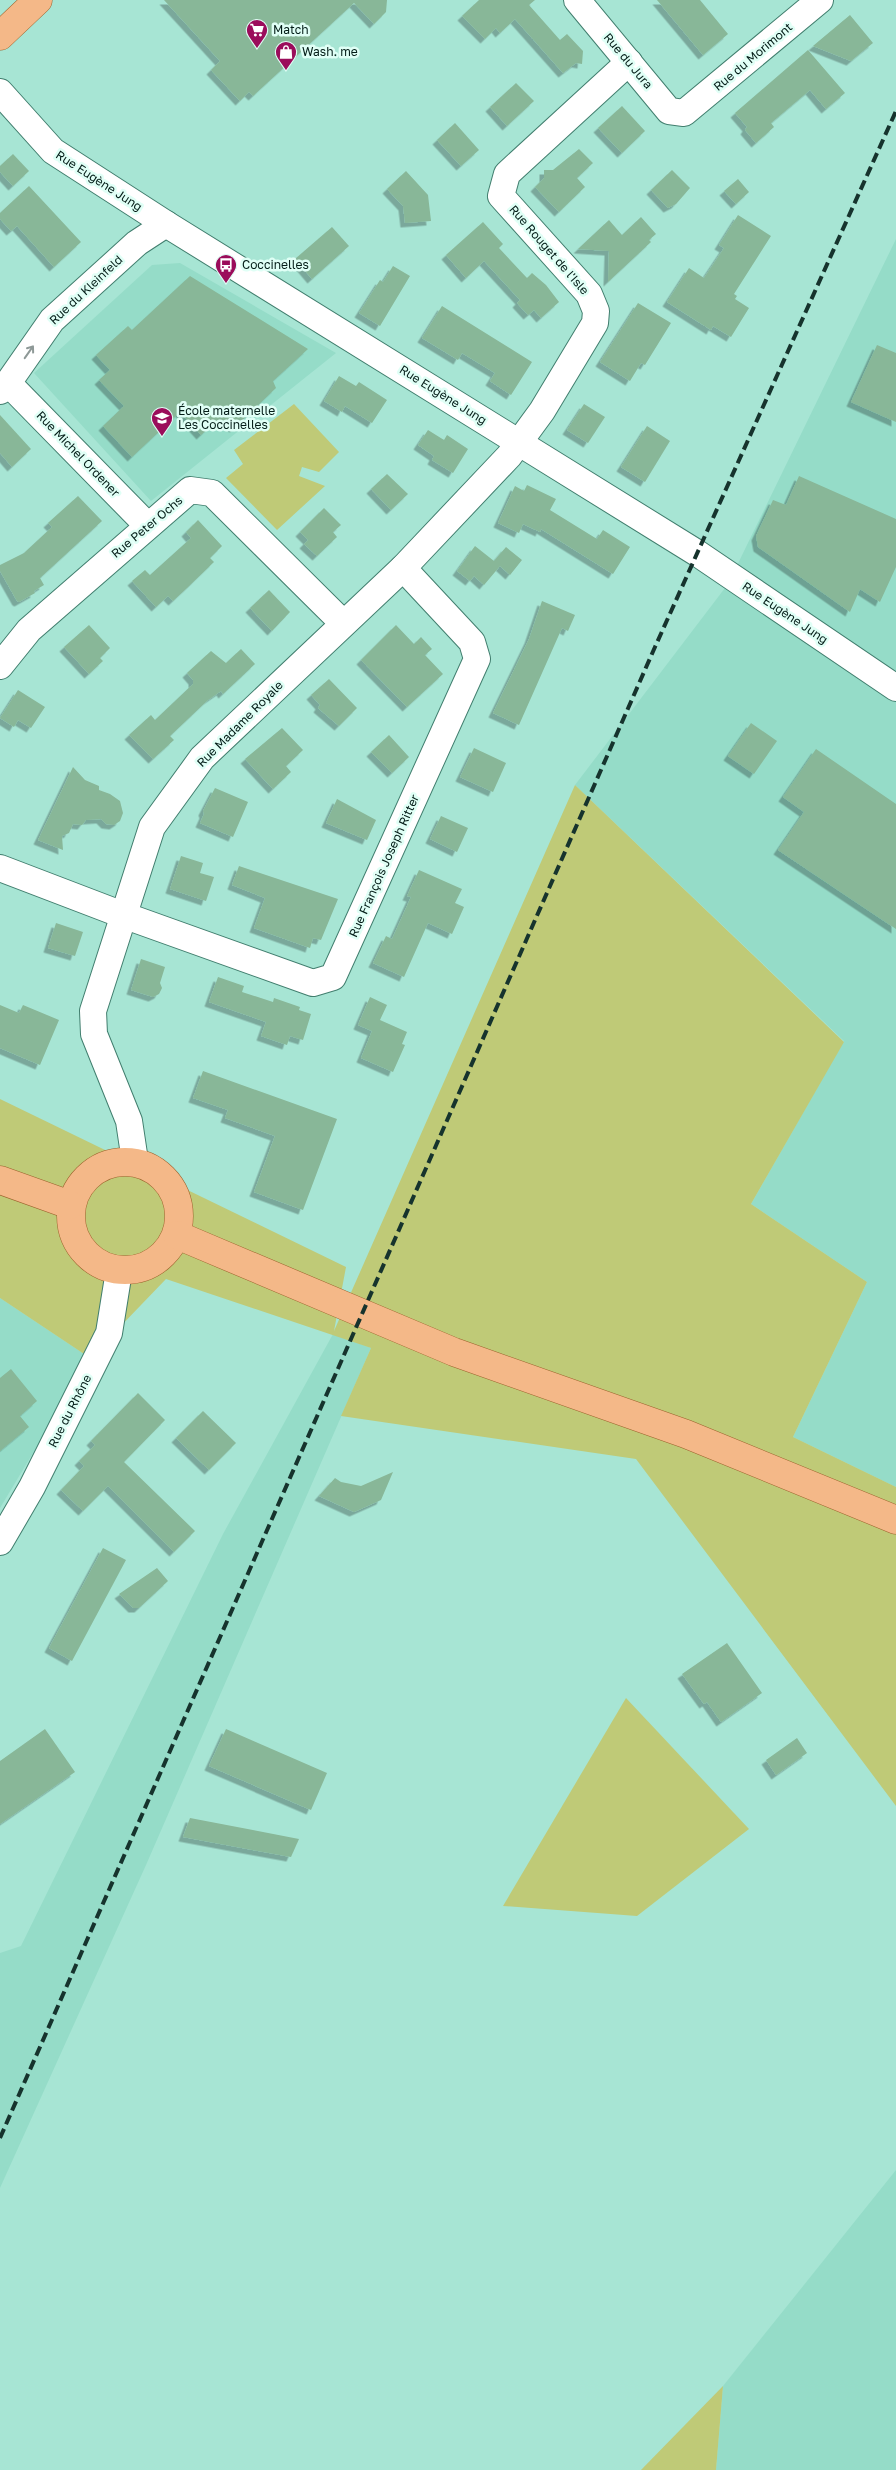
<svg xmlns="http://www.w3.org/2000/svg" width="896" height="2470" viewBox="0 0 896 2470" font-family="'Golos Text',sans-serif">
	<style>
		.built { fill: #95dcc8 }
		.green { fill: #bfca77 }
		.building { fill: #88b798; filter: url(#shadow) }
		.lines { fill: none; stroke-linecap: round; stroke-linejoin: round }
		.minor-casing { stroke: #417e6e; stroke-width: 28 }
		.major-casing { stroke: #9b622c; stroke-width: 29 }
		.minor { stroke: #fff; stroke-width: 26 }
		.major { stroke: #f4b888; stroke-width: 28 }
		.rail { stroke: #16332d; stroke-width: 4; stroke-dasharray: 10 5; stroke-linecap: butt }
		.oneway { stroke: #8e9997 }
		.labels { text-anchor: middle; stroke-width: 5; stroke-linejoin: round; paint-order: stroke }
		.poi-label { font-size: 12px; fill: #031c17; stroke: #e0fff6; text-anchor: start }
		.street-label { font-size: 12px; fill: #031c17; stroke: #e0fff6 }
	</style>
	<defs>
		<filter id="shadow"><feDropShadow dx="-4.5" dy="4.5" stdDeviation="0" flood-color="#0004"/></filter>
	</defs>
	<rect width="100%" height="100%" fill="#a7e5d4"/>
	<!-- built -->
	<g class="built">
		<path d="M896,239V1487L793,1437L867,1282L751,1204L844,1041L575,785L728,584Z"/>
		<path d="M180,263L336,353L151,501L34,373L152,265Z"/>
		<path d="M0,1298L90,1358L0,1508Z"/>
		<path d="M333,1334L371,1348L146,1865L0,2188V1953L21,1946L223,1534Z"/>
		<path d="M896,2170V2470H716L723,2386Z"/>
	</g>
	<!-- green -->
	<g class="green">
		<path d="M294,404L339,452L319,472L302,467L299,476L325,486L277,530L226,478L243,464L234,450Z"/>
		<path d="M575,785L844,1042L751,1204L867,1282L793,1437L896,1487V1806L636,1459L341,1416L371,1348L166,1279L90,1358L0,1298V1099L346,1267L334,1331Z"/>
		<path d="M626,1698L749,1829L637,1916L503,1906Z"/>
		<path d="M723,2386L716,2470H641Z"/>
	</g>
	<!-- building -->
	<g class="building">
		<path d="M164,0H387L386,12L374,24L354,3L253,96L249,92L240,101L211,70L220,61Z"/>
		<path d="M479,0H535L529,5L560,40L567,34L583,51L582,64L576,63L563,73L515,19L500,33L496,28L485,39L462,16Z"/>
		<path d="M657,0H700L728,34L703,55Z"/>
		<path d="M850,15L873,43L863,51L851,61L813,46Z"/>
		<path d="M808,50L845,93L826,109L810,90L771,123L774,127L756,143L745,130L747,127L735,113Z"/>
		<path d="M516,83L534,101L507,126L490,107Z"/>
		<path d="M622,106L645,131L622,153L598,128Z"/>
		<path d="M455,123L479,150L461,166L437,140Z"/>
		<path d="M579,149L593,163L577,178L585,187L559,212L535,187L544,178V170H553Z"/>
		<path d="M13,154L29,171L13,186L0,172V166Z"/>
		<path d="M672,170L690,188L676,204L668,208L651,190Z"/>
		<path d="M406,171L428,195L431,221L405,223L403,206L387,189Z"/>
		<path d="M738,179L749,192L736,204L724,191Z"/>
		<path d="M29,186L81,242L54,267L17,226L11,231L0,219V213Z"/>
		<path d="M738,215L771,236L734,294L737,296L735,299L749,308L731,337L713,326L711,330L667,302L689,268L704,278L724,248L719,245Z"/>
		<path d="M641,217L656,234L649,240L651,242L608,282L609,251L578,249L609,220L622,235Z"/>
		<path d="M483,222L503,244L499,248L527,278L532,273L546,285L559,302L541,318L534,310L528,315L517,303L520,300L484,261L466,278L446,255Z"/>
		<path d="M332,227L349,246L312,279L295,259Z"/>
		<path d="M393,266L410,276L380,326L359,313L380,280L383,282Z"/>
		<path d="M190,276L308,349L273,381L276,388L234,428L228,422L224,426L216,421L201,435L180,412L132,457L103,426L124,406L99,380L110,370L96,355L128,326L132,330Z"/>
		<path d="M638,303L671,323L645,365L641,363L630,381L600,362Z"/>
		<path d="M442,306L532,362L511,395L490,381L495,373L462,353L458,360L422,338Z"/>
		<path d="M877,345L896,353V422L851,402Z"/>
		<path d="M339,376L356,386L359,382L387,400L372,423L345,406L342,412L324,401Z"/>
		<path d="M584,404L605,417L588,443L567,430Z"/>
		<path d="M0,415L31,449L12,467L0,453Z"/>
		<path d="M647,426L670,441L645,482L621,467Z"/>
		<path d="M428,430L444,440L447,435L468,449L453,473L432,460L434,456L418,445Z"/>
		<path d="M387,474L408,494L391,510L371,489Z"/>
		<path d="M799,476L896,519V567L880,602L860,589L850,612L758,547L756,536L773,500L786,505Z"/>
		<path d="M527,485L556,499L550,510L597,539L603,530L630,547L613,574L541,529L540,532L523,524L519,533L498,523L515,486L524,491Z"/>
		<path d="M78,496L102,521L40,578L44,585L34,591L35,593L19,602L17,601L0,571V565L24,553L52,527L48,523Z"/>
		<path d="M324,508L341,525L333,532L337,537L317,556L304,544L308,540L300,532Z"/>
		<path d="M198,520L222,546L210,558L214,562L187,588L173,601L168,596L156,607L132,581L145,570L150,575L191,538L186,532Z"/>
		<path d="M475,546L494,561L506,547L522,560L510,575L500,566L484,585L474,576L470,581L457,571Z"/>
		<path d="M269,590L290,612L272,631L250,608Z"/>
		<path d="M542,601L575,615L568,631L562,628L519,725L493,713L529,639Z"/>
		<path d="M89,625L110,648L100,658L103,661L89,674L64,647Z"/>
		<path d="M396,625L414,644L421,637L432,649L425,655L443,674L407,707L361,660Z"/>
		<path d="M241,649L255,664L223,694L221,691L208,700L170,736L174,740L153,759L129,735L151,715L155,720L193,684V680L187,673L211,651L226,663Z"/>
		<path d="M329,679L357,708L339,726L318,708L320,705L311,695Z"/>
		<path d="M18,690L45,707L31,728L18,720L14,727L0,718Z"/>
		<path d="M751,723L777,741L754,774L728,756Z"/>
		<path d="M282,728L303,750L286,766L291,772L273,789L245,759Z"/>
		<path d="M389,735L409,757L392,773L371,752Z"/>
		<path d="M474,748L506,763L493,792L460,777Z"/>
		<path d="M816,749L896,804V929L778,850L804,812L783,797Z"/>
		<path d="M73,767L85,780L99,786V790L110,794L120,801L123,813L120,821L114,825L106,824L101,819L86,820L82,825L73,824L69,833L62,836L63,850L38,840Z"/>
		<path d="M215,788L248,802L233,837L200,823L204,814L203,811Z"/>
		<path d="M337,799L376,820L367,840L326,823Z"/>
		<path d="M441,816L468,828L457,852L430,839Z"/>
		<path d="M181,856L203,863L200,873L214,877L206,901L170,889Z"/>
		<path d="M239,866L338,899L321,940L313,938L310,948L254,928L265,898L232,885Z"/>
		<path d="M419,870L462,889L455,903L464,907L452,934L428,923L404,977L373,963L386,936L392,939L411,897L407,896Z"/>
		<path d="M56,923L83,932L75,956L48,948Z"/>
		<path d="M141,959L165,967L160,983L162,988L159,994L153,997L131,990Z"/>
		<path d="M218,977L244,986L242,992L273,1002L274,998L300,1007L299,1010L311,1014L303,1040L290,1036L287,1045L261,1036L266,1022L209,1002Z"/>
		<path d="M370,997L387,1005L380,1020L407,1032L402,1044L405,1045L393,1072L361,1058L372,1031L358,1025Z"/>
		<path d="M0,1005L19,1013L23,1005L59,1020L40,1065L0,1048Z"/>
		<path d="M203,1071L337,1119L303,1210L254,1192L275,1136L225,1118L228,1110L193,1098Z"/>
		<path d="M11,1369L37,1401L20,1416L29,1427L0,1451V1378Z"/>
		<path d="M138,1393L165,1420L124,1462L195,1531L174,1552L108,1486L83,1511L61,1490L84,1466L79,1461L95,1445L91,1441Z"/>
		<path d="M203,1411L236,1443L209,1470L176,1438Z"/>
		<path d="M393,1472L381,1500L354,1512L319,1496L335,1478L341,1482L361,1486Z"/>
		<path d="M103,1548L126,1560L72,1661L49,1648Z"/>
		<path d="M157,1568L168,1581L139,1608H133L119,1594Z"/>
		<path d="M727,1643L762,1693L721,1722L707,1702L704,1704L682,1674Z"/>
		<path d="M45,1729L75,1772L0,1824V1761Z"/>
		<path d="M226,1729L327,1773L311,1810L209,1766Z"/>
		<path d="M797,1738L807,1753L776,1775L766,1760Z"/>
		<path d="M190,1818L299,1839L291,1857L183,1837Z"/>
	</g>
	<g class="lines">
		<!-- minor casing -->
		<g class="minor-casing">
			<g id="minor">
				<path d="M577,0L669,111L684,113L820,0"/>
				<path d="M0,92L53,151L166,224L697,553L896,688"/>
				<path d="M8,383L147,525"/>
				<path d="M0,391L8,383L52,320L137,243L166,224"/>
				<path d="M0,666L29,630L190,490L212,493L343,623"/>
				<path d="M0,868L123,915L313,983L333,977L477,659L472,642L403,568"/>
				<path d="M135,1161L129,1121L94,1034L93,1011L152,827L202,758L403,568L509,456L542,411L595,323L596,311L589,294L501,196L507,174L629,62"/>
				<path d="M0,1542L32,1487L109,1333L119,1271"/>
			</g>
		</g>
		<!-- major casing -->
		<g class="major-casing">
			<g id="major">
				<path d="M0,36L38,0"/>
				<circle cx="125" cy="1216" r="54"/>
				<path d="M0,1180L70,1205"/>
				<path d="M177,1235L454,1352L686,1434L896,1520"/>
			</g>
		</g>
		<!-- minor -->
		<use href="#minor" class="minor"/>
		<!-- major -->
		<use href="#major" class="major"/>
		<!-- rail -->
		<path class="rail" d="M0,2138L655,647L896,111"/>
	</g>
	<!-- one-way arrows -->
	<defs><path id="oneway-shaft" d="M-6 0H5M1.5-3L5.5 0L1.5 3" fill="none" stroke-width="1.6" stroke-linecap="round" stroke-linejoin="round" transform="scale(1.25)"/></defs>
	<use class="oneway" href="#oneway-shaft" transform="translate(29 352) rotate(-55)"/>
	<!-- icons -->
	<defs>
		<g id="supermarket-pin" transform="scale(1.125)"><path d="M0 17L-7.5 6A9.5 9.5 0 1 1 7.5 6Z" fill="#9b0c5b" stroke="#e0fff6"/><path d="M-6-5.5h2.5l.6 2H6L4.5 2H-2.5L-4.4-4H-6ZM-1.5 3.2a1.3 1.3 0 1 0 .1 0ZM3 3.2a1.3 1.3 0 1 0 .1 0Z" fill="#fff"/></g>
		<g id="shop-pin" transform="scale(1.125)"><path d="M0 17L-7.5 6A9.5 9.5 0 1 1 7.5 6Z" fill="#9b0c5b" stroke="#e0fff6"/><path d="M-5-2.5h2.3a2.7 3.5 0 0 1 5.4 0H5L5.5 6h-11ZM-1.5-2.5h3a1.5 2.3 0 0 0-3 0Z" fill="#fff"/></g>
		<g id="bus-pin" transform="scale(1.125)"><path d="M0 17L-7.5 6A9.5 9.5 0 1 1 7.5 6Z" fill="#9b0c5b" stroke="#e0fff6"/><path d="M-5-6H5V4H4V6H2V4H-2V6H-4V4H-5ZM-3.5-4V0h7V-4ZM-3.5 1.2v1.5H-2V1.2ZM2 1.2v1.5H3.5V1.2Z" fill="#fff"/></g>
		<g id="school-pin" transform="scale(1.125)"><path d="M0 17L-7.5 6A9.5 9.5 0 1 1 7.5 6Z" fill="#9b0c5b" stroke="#e0fff6"/><path d="M0-5L7-2L0 1L-7-2ZM-4 1L0 2.5L4 1V4Q0 6-4 4Z" fill="#fff"/></g>
	</defs>
	<g fill-rule="evenodd">
		<use href="#supermarket-pin" x="257" y="30"/>
		<use href="#shop-pin" x="286" y="52"/>
		<use href="#bus-pin" x="226" y="265"/>
		<use href="#school-pin" x="162" y="418"/>
	</g>
	<g class="labels">
		<!-- poi labels -->
		<g class="poi-label">
			<text x="273" y="34">Match</text>
			<text x="302" y="56">Wash. me</text>
			<text x="242" y="269">Coccinelles</text>
			<text x="178" y="415">École maternelle<tspan x="178" dy="14">Les Coccinelles</tspan></text>
		</g>
		<!-- street labels -->
		<g class="street-label">
			<text transform="translate(753 57) rotate(-40)" y="4">Rue du Morimont</text>
			<text transform="translate(628 61) rotate(50)" y="4">Rue du Jura</text>
			<text transform="translate(99 181) rotate(33)" y="4">Rue Eugène Jung</text>
			<text transform="translate(549 250) rotate(49)" y="4">Rue Rouget de l'Isle</text>
			<text transform="translate(86 290) rotate(-43)" y="4">Rue du Kleinfeld</text>
			<text transform="translate(443 395) rotate(32)" y="4">Rue Eugène Jung</text>
			<text transform="translate(78 454) rotate(46)" y="4">Rue Michel Ordener</text>
			<text transform="translate(147 527) rotate(-40)" y="4">Rue Peter Ochs</text>
			<text transform="translate(785 613) rotate(34)" y="4">Rue Eugène Jung</text>
			<text transform="translate(240 724) rotate(-45)" y="4">Rue Madame Royale</text>
			<text transform="translate(384 866) rotate(-66)" y="4">Rue François Joseph Ritter</text>
			<text transform="translate(70 1411) rotate(-63)" y="4">Rue du Rhône</text>
		</g>
	</g>
</svg>
